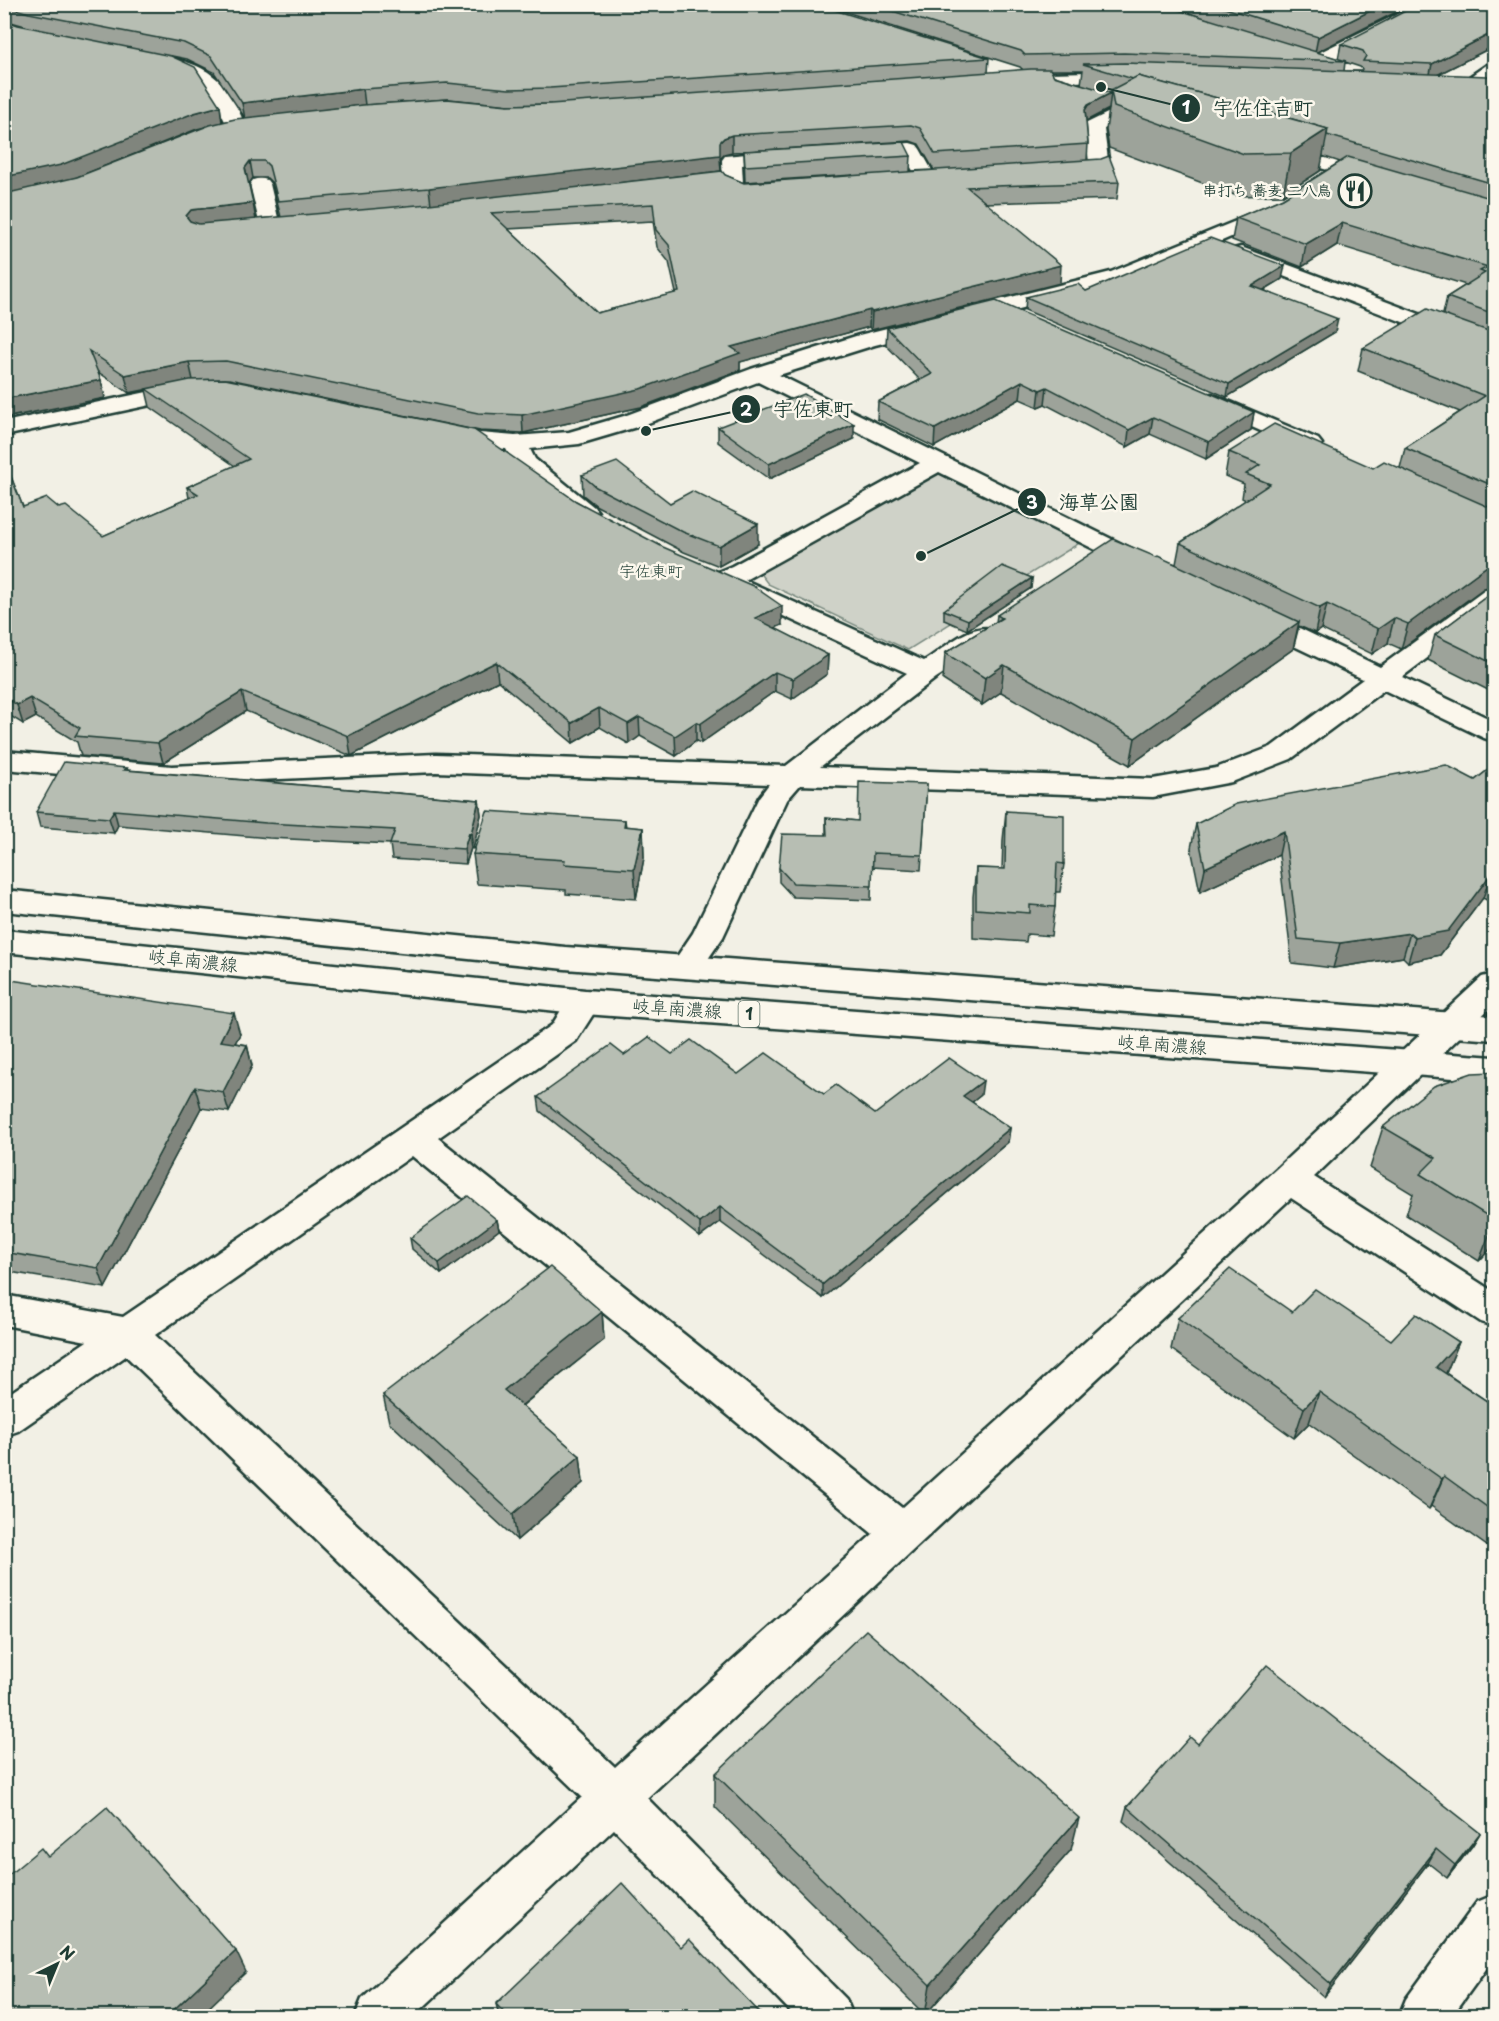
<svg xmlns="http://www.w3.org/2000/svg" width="1499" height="2021" viewBox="0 0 1499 2021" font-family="'Playpen Sans','Klee One',sans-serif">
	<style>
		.green { fill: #cfd2c8; stroke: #77887e; stroke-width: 1.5 }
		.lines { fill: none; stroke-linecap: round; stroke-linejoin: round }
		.minor-casing { stroke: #1f3d34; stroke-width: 5 }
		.major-casing { stroke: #1f3d34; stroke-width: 5 }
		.minor { fill: #fbf7ec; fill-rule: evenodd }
		.major { fill: #fbf7ec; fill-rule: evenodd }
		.wall { fill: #9da39a; stroke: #1f3d34; stroke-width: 1.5; fill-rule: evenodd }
		.shaded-wall { fill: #80857d; stroke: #1f3d34; stroke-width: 1.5 }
		.building { fill: #b7beb3; stroke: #1f3d34; stroke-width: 1.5; fill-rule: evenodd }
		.labels { text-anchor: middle; stroke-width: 5; stroke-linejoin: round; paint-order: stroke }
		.far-poi-label { font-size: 15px; font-weight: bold; fill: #1f3d34; stroke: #fbf7ec; text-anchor: end }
		.far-neighbourhood-label { font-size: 16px; fill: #1f3d34; stroke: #fbf7ec }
		.shield { fill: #fbf7ec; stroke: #61756b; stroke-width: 1.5 }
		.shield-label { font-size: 16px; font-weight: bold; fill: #1f3d34 }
		.street-label { font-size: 18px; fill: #1f3d34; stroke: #fbf7ec }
		.leader { fill: none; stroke: #1f3d34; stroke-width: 2 }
		.callout-dot { fill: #1f3d34; stroke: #fbf7ec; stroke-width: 2 }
		.mark-label { font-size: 18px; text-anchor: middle; font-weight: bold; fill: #fff }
		.callout-label { font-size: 20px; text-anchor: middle; font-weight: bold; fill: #1f3d34; stroke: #fbf7ec; stroke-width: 5; stroke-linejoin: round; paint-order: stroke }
	</style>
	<rect width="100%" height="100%" fill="#f2f0e5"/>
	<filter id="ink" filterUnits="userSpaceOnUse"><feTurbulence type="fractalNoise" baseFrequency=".0167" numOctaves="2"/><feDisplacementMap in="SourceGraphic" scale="12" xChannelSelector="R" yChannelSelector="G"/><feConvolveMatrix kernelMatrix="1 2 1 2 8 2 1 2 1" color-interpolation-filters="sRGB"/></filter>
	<g filter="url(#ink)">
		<!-- green -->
		<path class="green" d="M933,470L1081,542L908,650L768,584L758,571Z"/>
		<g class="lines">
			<!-- minor casing -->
			<g class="minor-casing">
				<g id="minor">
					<path d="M1418,4H1441L1439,8L1322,65H1310L1307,61L1310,57Z"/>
					<path d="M156,55C208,64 226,77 246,127L244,131H230C225,123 222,114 218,106C199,73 183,72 150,64L147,60L150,56Z"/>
					<path d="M1494,63V76L1468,92H1456L1453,88L1488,64Z"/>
					<path d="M1127,71L1133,72L1136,76L1133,80L1011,84L1005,83L1002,79L1005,75L1011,74Z"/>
					<path d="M1132,101L1139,103L1141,107L1139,111L1104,129L1109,167L1106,171L1063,176L1056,174L1053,170L1056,166L1089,162L1085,127L1087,123Z"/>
					<path d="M910,143L917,145L920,149L937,179L934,183H920L904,155L863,158L856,156L853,152L856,148L863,146Z"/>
					<path d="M1279,144L1383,174L1386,178L1383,182L1376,184L1272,154L1269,150L1272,146Z"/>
					<path d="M790,150L797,152L800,156L797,160L742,165L743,183L776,186L779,190L776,194L744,197L726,190L723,186L722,160L725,156Z"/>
					<path d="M260,178L267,180L270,184L280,226L277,230L270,232L263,230L260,226L250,184L253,180Z"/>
					<path d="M1275,205L1282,207L1285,211L1282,215L1127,282L875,345L779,375L1154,560L1158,565L1154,570L1145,573L1136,570L939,472L745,580L924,661C944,649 969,623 993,629L997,635L993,641L936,678L820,767L1153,779L1216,768L1271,747L1363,679L1248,624L1244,618L1248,612L1257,610L1266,612L1380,667L1485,590L1494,588V608L1402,677L1494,721V741L1484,738L1384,690L1291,759L1232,782L1153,797L800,785L787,800L723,937L697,975L686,978L675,975L670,967L693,933L759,797L769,784L436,772L172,784L4,769V751L172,766L436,754L786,766L907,673L733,593L730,585L724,587L715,585L711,579L715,573L732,566L920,463L758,382L640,426L579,444L530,449L535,459L594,507L598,512L594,517L585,520L576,517L516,468L506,449L480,447L436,437L432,432L436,427L444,425L480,433L515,436L569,432L624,416L751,369L859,335L1111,272Z"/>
					<path d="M1241,247L1494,342V357L1234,257L1231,253L1234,249Z"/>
					<path d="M190,383L198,385L202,390L198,395L4,436V422Z"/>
					<path d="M1212,394L1318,439L1322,444L1318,449L1310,451L1302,449L1204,406L1200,401L1204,396Z"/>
					<path d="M1494,974V1004L1314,1177L1494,1292V1326L1481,1322L1291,1198L647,1798L846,1999L853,2016H795L614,1829L414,2016H355L362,1999L582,1797L126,1356L18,1431L4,1436V1397L87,1341L4,1325V1295L123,1317L552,1025C565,1005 570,986 597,994L601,1002L576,1041L438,1138L902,1508L1276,1169L1482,977ZM412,1156L873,1534L615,1767L155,1335Z"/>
					<path d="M1494,1895V1958L1452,2016H1399L1406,1999L1477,1902Z"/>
				</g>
			</g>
			<!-- major casing -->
			<g class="major-casing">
				<g id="major">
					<path d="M4,890L565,947L1494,1016V1040L565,969L4,911Z"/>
					<path d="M4,930L585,990L1494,1057V1081L585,1014L4,952Z"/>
				</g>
			</g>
			<!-- minor -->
			<use href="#minor" class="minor"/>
			<!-- major -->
			<use href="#major" class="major"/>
		</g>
		<!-- wall -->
		<g class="wall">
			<path d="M4,4L989,58L988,73L1023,70L1020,67L821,4H1159L1210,20L1161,4H1412L1316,52L1338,59L1341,44L1494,46L1439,74L1494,78V586L1484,588L1401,649L1388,643L1372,654L1321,629L1315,633L1299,626L1293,649L1130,765L1001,692L982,705L943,680L945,653L996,622L997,615L1156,557L1176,564L1180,543L1246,500L1242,498L1244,484L1225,476L1229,452L1373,468H1400L1405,448L1460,412L1358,371L1363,348L1443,314L1447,297L1466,285L1337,245L1302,267L1232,240L1236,218L1283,198L1340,162L1322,156L1320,171L1283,195L1237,196L1109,148L1106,130L1109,109L1086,121L1088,144L1087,160L1119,182L1117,199L986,203L1060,283L871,330L869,327L740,362V370L641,407L523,433L480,431L229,379L193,380L576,501L782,625L774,628L828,655L827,674L792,699L775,691L701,743L696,741L676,756L640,736L629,744L600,727L573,743L498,681L351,756L246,711L163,763L81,756L77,742L36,717L23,724L4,712V459L23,507L59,508L103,536L189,498L187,487L235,466L150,407L146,390L129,393L98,372L105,398L4,418L18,25L32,28L4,20ZM172,56L187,59L214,72L245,118L222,122L220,106ZM1345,62L1360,67L1362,69L1361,71H1344ZM1050,70H1083L1081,84L1054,76ZM449,99L510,105L551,104L508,105H365ZM204,127L75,178L197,129ZM910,141L919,144L934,170L910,171L911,156L744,151L745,182L853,175L744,183L725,175L721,171L720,158L724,154L732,152ZM253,178H267L272,183L281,217L256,219L249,183ZM653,221L657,247L669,262L676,293L597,313L508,229Z"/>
			<path d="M1282,279L1264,290L1335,332L1227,397L1025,310L1026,297L1086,291Z"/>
			<path d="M887,328L1254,412L1251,430L1206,459L1150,434L1127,447L1045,404L1038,407L1020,399L934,447L877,419L878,402L920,380L886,345Z"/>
			<path d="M718,427L854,439L769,479L718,442Z"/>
			<path d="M582,475L670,503L758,544L719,566L684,552L597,506L583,495Z"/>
			<path d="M1032,578L1031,588L967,630L944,620V610Z"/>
			<path d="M1494,591V693L1428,660L1435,635Z"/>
			<path d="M1494,765V904L1483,898L1440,955L1408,962L1403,957L1333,968L1292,963L1279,855L1200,892L1191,848L1196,824L1475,780Z"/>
			<path d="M127,768L128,770L479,800L481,815L473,849L471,848L466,864L392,859L390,844L269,838L118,825L114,833L40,827L36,812Z"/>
			<path d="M927,784L921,870L872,867L871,900L793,897L779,882V868L826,835V818L858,821Z"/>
			<path d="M1006,811L1064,864L1060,892H1055V907L1051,936L1027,934L1026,942L973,938V897L976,868L1002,869L1003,840Z"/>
			<path d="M625,820L626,827L643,828L644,858L636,899L566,894V890L477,884L473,854Z"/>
			<path d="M4,979L240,1034L235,1043L247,1045L252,1066L229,1112L201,1108L105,1288L4,1271Z"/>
			<path d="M672,1054L738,1074L824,1094L875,1114L981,1095L972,1102L1010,1128L1008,1142L823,1298L720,1222L700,1237L540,1111L538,1097L624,1055Z"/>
			<path d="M1494,1072V1245L1479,1261L1406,1215L1413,1194L1370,1168L1383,1127Z"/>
			<path d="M497,1220L499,1230L441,1274L412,1249L410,1238Z"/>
			<path d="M602,1312L604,1340L522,1406L580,1456L583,1483L517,1540L389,1422L383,1395Z"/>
			<path d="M1292,1312L1391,1340L1459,1342L1446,1373L1494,1406V1551L1431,1506L1429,1509L1309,1423L1294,1438L1171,1349L1178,1318Z"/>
			<path d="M1198,1744L1480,1833L1472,1846L1447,1878L1428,1863L1324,1997L1123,1821L1127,1807Z"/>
			<path d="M715,1774L1071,1850L925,2015L715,1807Z"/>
			<path d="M681,1947L763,2016H502L498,2012L496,2004Z"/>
		</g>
		<!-- shaded-wall -->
		<g class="shaded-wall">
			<path d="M1384,4H1412L1315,53L1318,37Z"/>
			<path d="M1494,32V46L1429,79L1432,64Z"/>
			<path d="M363,89L365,105L245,119L242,103Z"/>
			<path d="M1111,93L1109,109L1086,121L1085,110L1088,105Z"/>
			<path d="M220,106L222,123L197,129L65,182L4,195V177L194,113Z"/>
			<path d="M1328,129L1320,171L1283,195L1291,153Z"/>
			<path d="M732,135V152L724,154L720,158L721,171L431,205L429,188L720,142L724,138Z"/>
			<path d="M250,161L253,178L248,185L245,168Z"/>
			<path d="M253,203L256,220L194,227L186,216L191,210Z"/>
			<path d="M1342,223L1337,245L1302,267L1306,244Z"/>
			<path d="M1061,265L1060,283L871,330L872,312Z"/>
			<path d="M1285,266L1282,279L1250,298L1252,286Z"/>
			<path d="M870,310L869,327L740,362V370L641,407L523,433L522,415L731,347Z"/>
			<path d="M1338,319L1335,332L1227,397L1229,384Z"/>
			<path d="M189,362L193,380L129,393L125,375Z"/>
			<path d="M101,380L105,398L4,418V399Z"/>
			<path d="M1022,381L1020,399L934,447L935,429Z"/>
			<path d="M1047,387L1045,404L1038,407L1040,390Z"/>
			<path d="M1254,412L1251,430L1206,459L1209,442Z"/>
			<path d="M1153,417L1150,434L1127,447L1129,430Z"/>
			<path d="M854,424V439L769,479V464Z"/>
			<path d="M758,524V544L719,566V546Z"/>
			<path d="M1491,563H1494V586L1484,588L1401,649L1408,624Z"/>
			<path d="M1032,578L1031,588L967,630L968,620Z"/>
			<path d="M1327,604L1321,629L1315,633L1320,608Z"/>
			<path d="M782,606V625L755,637V618Z"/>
			<path d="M1394,618L1388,643L1372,654L1378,629Z"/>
			<path d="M1299,622L1293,649L1130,765L1135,738Z"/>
			<path d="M828,655L827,674L792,699L793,679Z"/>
			<path d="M496,662L498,681L351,756L348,736Z"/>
			<path d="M1004,665L1001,692L982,705L985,678Z"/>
			<path d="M775,672V691L701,743L700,724Z"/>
			<path d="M242,692L246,711L163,763L158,743Z"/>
			<path d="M30,698L36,717L23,724L17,705Z"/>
			<path d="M599,708L600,727L573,743L572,723Z"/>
			<path d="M639,717L640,736L629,744L628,724Z"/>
			<path d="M696,722V741L676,756L675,736Z"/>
			<path d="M479,800L481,815L473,849L471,834Z"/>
			<path d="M114,810L118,825L114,833L109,818Z"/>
			<path d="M643,828L644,858L636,899L634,869Z"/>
			<path d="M1284,831L1279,855L1200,892L1205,868Z"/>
			<path d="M469,833L471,848L466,864L464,849Z"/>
			<path d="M1491,874L1483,898L1440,955L1408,962L1415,937Z"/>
			<path d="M1410,933L1403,957L1333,968L1340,943Z"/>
			<path d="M234,1013L240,1034L225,1061L220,1041Z"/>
			<path d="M247,1045L252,1066L229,1112L223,1092Z"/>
			<path d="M983,1081L981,1095L961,1111L963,1096Z"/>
			<path d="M195,1087L201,1108L105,1288L98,1268Z"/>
			<path d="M1010,1128L1008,1142L823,1298V1284Z"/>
			<path d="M720,1207V1222L700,1237V1223Z"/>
			<path d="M497,1220L499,1230L441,1274L439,1263Z"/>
			<path d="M1494,1222V1245L1479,1261Z"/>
			<path d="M602,1312L604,1340L507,1417L504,1390Z"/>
			<path d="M1459,1342L1446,1373L1424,1397L1436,1367Z"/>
			<path d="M1319,1392L1309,1423L1294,1438L1304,1408Z"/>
			<path d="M580,1456L583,1483L517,1540L513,1514Z"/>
			<path d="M1444,1476L1431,1506L1429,1509L1442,1479Z"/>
			<path d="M1079,1818L1071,1850L925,2015L930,1985Z"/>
			<path d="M1480,1833L1472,1846L1447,1878L1455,1865Z"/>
			<path d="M1436,1849L1428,1863L1324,1997L1331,1984Z"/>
			<path d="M236,1951L246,1972L200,2016H167Z"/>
		</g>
		<!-- building -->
		<g class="building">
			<path d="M4,4H815L989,58L550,88L509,89L447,83L363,89L242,103L211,56L184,43L29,13L4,6Z"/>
			<path d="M870,4H1159L1346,61L1124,53L1025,55L1021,51Z"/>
			<path d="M1212,4H1384L1318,37Z"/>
			<path d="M1419,4H1494V32L1432,64L1363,61L1366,56L1363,51L1341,44Z"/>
			<path d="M4,20L18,25L171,56L195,67L220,106L194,113L61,165L4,177Z"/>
			<path d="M1125,63L1488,76L1494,78V184L1327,135L1328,129L1138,76L1133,79L1083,64Z"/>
			<path d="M1031,69H1050L1054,76L1111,93L1088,105L1085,110L1088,144L935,154L920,128L911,125L732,135L724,138L720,142V155L429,188L278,201L269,166L264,161H250L245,168L253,203L191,210L186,216L190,221L199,224L429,204L722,171L725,175L744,183L1101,159L1109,156L1119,182L967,187L1061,265L872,312L870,310L731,347L740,353L640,389L522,415L478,413L226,361L189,362L125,375L89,351L101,380L4,399V194L77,177L210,125L235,119L363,105L447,99L508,105L550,104ZM653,204L656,230L669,245L679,292L597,313L491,213Z"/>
			<path d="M1138,76L1328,129L1291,153L1244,154L1114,107L1111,90Z"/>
			<path d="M904,142L911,156L745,166L744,151Z"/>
			<path d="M1348,157L1494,199V314L1447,297L1485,273L1480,271L1488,267L1342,223L1306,244L1236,218L1283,198Z"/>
			<path d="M1210,238L1285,266L1252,286L1338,319L1229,384L1026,297L1078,284L1086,291Z"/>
			<path d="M996,301L1254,412L1209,442L1153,417L1129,430L1047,387L1040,390L1022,381L935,429L878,402L932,374L887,328Z"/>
			<path d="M1427,309L1494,333V486L1405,448L1485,396L1363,348Z"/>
			<path d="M225,379L474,430L576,501L663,547L753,586L782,606L755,618L828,655L793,679L775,672L700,724L696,722L675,736L639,717L628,724L599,708L572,723L496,662L348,736L242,692L158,743L75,736L80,728L30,698L17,705L4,697V459L23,507L47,498L59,508L66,506L103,536L198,494L187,487L249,459L146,389L190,380Z"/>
			<path d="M804,394L854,424L769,464L718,427Z"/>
			<path d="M1274,424L1373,468L1384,461L1491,508H1494V563H1491L1408,624L1394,618L1378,629L1327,604L1320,608L1180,543L1270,484L1246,474L1260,465L1229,452Z"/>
			<path d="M617,462L670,503L692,491L758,524L719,546L683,532L596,487L582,475Z"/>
			<path d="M1113,539L1156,557L1158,556L1299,622L1135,738L1004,665L985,678L945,653L1002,618L997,615Z"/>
			<path d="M1002,566L1032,578L968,620L944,610Z"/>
			<path d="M1494,591V664L1435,635Z"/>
			<path d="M64,762L127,768L124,770L479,800L471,834L469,833L464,849L390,844L395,830L266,823L114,810L109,818L36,812Z"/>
			<path d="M1446,765L1475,780L1494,765V875L1491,874L1448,931L1415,937L1410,933L1340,943L1298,939L1284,831L1205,868L1196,824L1236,804Z"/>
			<path d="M859,782L927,784L922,855L873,853L872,886L793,883L779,868L782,834L827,835L826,818L858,821Z"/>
			<path d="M487,811L625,820L624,826L643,828L634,869L564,864L565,860L473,854Z"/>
			<path d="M1006,811L1064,815V864L1057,863L1055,907L1030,905V913L976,909V868L1005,869Z"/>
			<path d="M4,979L234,1013L220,1041L247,1045L223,1092L195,1087L98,1268L4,1252Z"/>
			<path d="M649,1037L672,1054L691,1040L738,1074L766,1053L824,1094L836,1085L875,1114L949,1058L983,1081L963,1096L1010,1128L823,1284L720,1207L700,1223L538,1097L611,1045L624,1055Z"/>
			<path d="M1494,1072V1220L1420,1174L1436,1158L1383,1127L1434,1086L1472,1073Z"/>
			<path d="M468,1196L497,1220L439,1263L410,1238Z"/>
			<path d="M550,1267L602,1312L504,1390L580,1456L513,1514L383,1395Z"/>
			<path d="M1230,1269L1292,1312L1315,1289L1391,1340L1416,1314L1459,1342L1436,1367L1494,1406V1512L1444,1476L1442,1479L1319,1392L1304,1408L1178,1318Z"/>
			<path d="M866,1630L1079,1818L930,1985L715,1774Z"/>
			<path d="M1267,1665L1480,1833L1455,1865L1436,1849L1331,1984L1127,1807L1190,1737L1198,1744Z"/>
			<path d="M107,1807L236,1951L167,2016H4V1879L41,1848L48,1857Z"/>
			<path d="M622,1883L681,1947L689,1939L763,2016H507L496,2004Z"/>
		</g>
	</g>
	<!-- icons -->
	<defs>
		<g id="restaurant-ring" transform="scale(1.725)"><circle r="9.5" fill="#fbf7ec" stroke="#1f3d34" stroke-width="1.5"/><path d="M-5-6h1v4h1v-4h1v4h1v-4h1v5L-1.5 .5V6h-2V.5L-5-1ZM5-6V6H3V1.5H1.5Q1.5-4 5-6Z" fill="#1f3d34"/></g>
	</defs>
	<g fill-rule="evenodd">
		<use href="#restaurant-ring" x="1355" y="191"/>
	</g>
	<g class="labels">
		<!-- far-poi labels -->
		<g class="far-poi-label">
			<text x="1332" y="196">串打ち 蕎麦 二八鳥</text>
		</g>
		<!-- far-neighbourhood labels -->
		<g class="far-neighbourhood-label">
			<text x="651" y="577">宇佐東町</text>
		</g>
		<!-- shield labels -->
		<rect class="shield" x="738.5" y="1001" width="21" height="26" rx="4.5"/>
		<g class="shield-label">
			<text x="749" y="1020">1</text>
		</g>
		<!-- street labels -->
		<g class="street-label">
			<text transform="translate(193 961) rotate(6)" y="6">岐阜南濃線</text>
			<text transform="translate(677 1009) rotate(4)" y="6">岐阜南濃線</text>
			<text transform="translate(1162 1045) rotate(4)" y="6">岐阜南濃線</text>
		</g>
	</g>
	<!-- callouts -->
	<path class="leader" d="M1101 87L1186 108M646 431L746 409M921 556L1032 502"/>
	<g class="callout-dot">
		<circle cx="1101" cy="87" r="6"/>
		<circle cx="646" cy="431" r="6"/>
		<circle cx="921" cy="556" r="6"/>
		<circle cx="1186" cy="108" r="15"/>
		<circle cx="746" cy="409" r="15"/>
		<circle cx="1032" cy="502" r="15"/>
	</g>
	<g class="mark-label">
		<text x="1186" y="114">1</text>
		<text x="746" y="416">2</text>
		<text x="1032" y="509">3</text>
	</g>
	<g class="callout-label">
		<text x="1263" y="115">宇佐住吉町</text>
		<text x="813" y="416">宇佐東町</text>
		<text x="1099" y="509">海草公園</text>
	</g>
	<!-- margin -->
	<rect width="1499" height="2021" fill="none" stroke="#fbf7ec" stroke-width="24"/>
	<rect x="12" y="12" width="1475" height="1997" fill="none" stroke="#1f3d34" stroke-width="2" filter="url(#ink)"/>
	<!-- north arrow -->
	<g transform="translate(57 1964) rotate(43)" stroke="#fbf7ec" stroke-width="4.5" paint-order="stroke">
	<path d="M0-4.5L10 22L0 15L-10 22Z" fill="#1f3d34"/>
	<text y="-9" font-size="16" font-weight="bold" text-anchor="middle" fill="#1f3d34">N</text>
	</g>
</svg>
